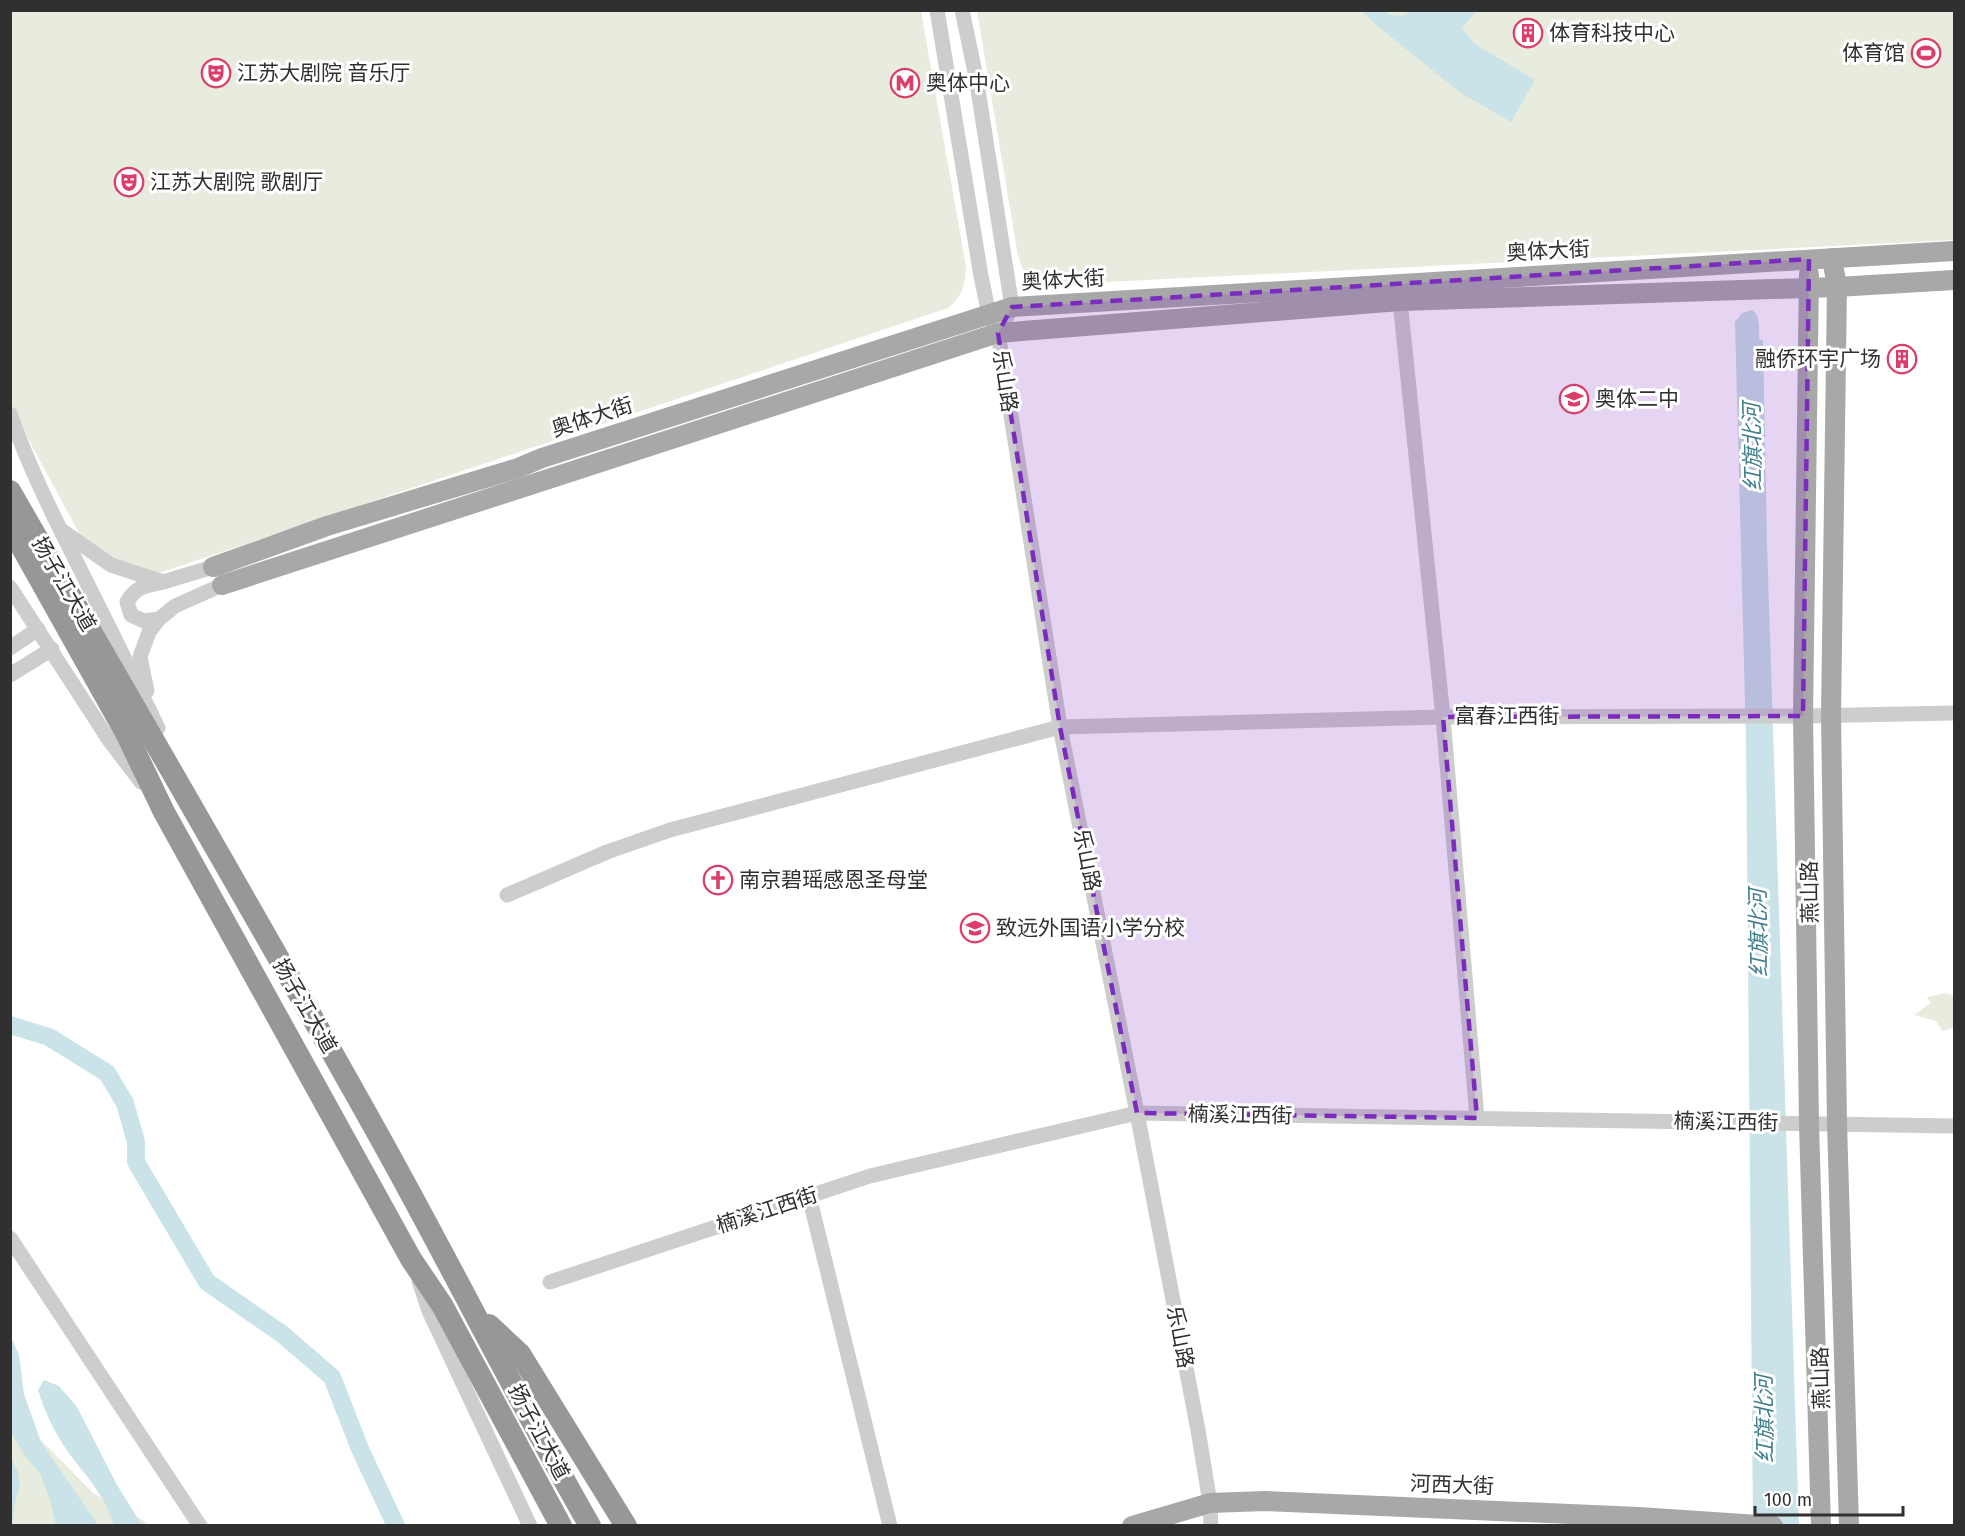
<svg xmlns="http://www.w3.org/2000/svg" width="1965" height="1536" viewBox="0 0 1965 1536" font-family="'Fira Sans','Noto Sans SC',sans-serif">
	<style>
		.green { fill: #e8ecde }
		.water { fill: #c9e3e8 }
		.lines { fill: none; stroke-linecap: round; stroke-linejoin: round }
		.river { stroke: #c9e3e8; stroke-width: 18 }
		.minor { stroke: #cdcdcd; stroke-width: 15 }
		.major { stroke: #a8a8a8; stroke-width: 20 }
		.highway { stroke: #979797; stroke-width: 22 }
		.marked { fill: #7b2cbf; fill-opacity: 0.2; stroke: #7b2cbf; stroke-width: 4.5; stroke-dasharray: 12 8; stroke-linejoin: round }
		.labels { text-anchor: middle; stroke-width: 6; stroke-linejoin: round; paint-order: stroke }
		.poi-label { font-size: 21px; fill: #303030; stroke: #fff; text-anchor: start }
		.street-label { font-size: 21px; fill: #303030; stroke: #fff }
		.water-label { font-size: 22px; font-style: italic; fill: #427f8d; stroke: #fff }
	</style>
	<rect width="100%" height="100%" fill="#fff"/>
	<!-- green -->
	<g class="green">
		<path d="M10,11H921L966,267C964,287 964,294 948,308L159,573L108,558L80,535L11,407Z"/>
		<path d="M977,11H1954V240L1047,285C1027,282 1024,274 1018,256Z"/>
		<path d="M1946,993L1954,995L1953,1028L1942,1031L1936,1021L1914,1015L1931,1003L1927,997Z"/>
		<path d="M10,1424L33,1432L93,1493L144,1521L147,1525H11Z"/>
	</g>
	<!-- water -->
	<g class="water">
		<path d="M1362,11H1386L1390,15L1403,16L1409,11H1476L1462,29L1475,44L1535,80L1511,122L1461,93L1375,24Z"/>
		<path d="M1752,310C1761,316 1759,329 1759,339L1763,340L1767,544L1799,1525H1753L1746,740L1735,322L1742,313Z"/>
		<path d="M11,1337L19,1355L24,1394L41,1442L98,1525H56L51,1503L40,1473L28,1460L11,1433Z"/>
		<path d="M44,1380L59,1386L77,1407L117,1485L142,1525H114C106,1500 94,1485 78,1465C60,1443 46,1417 38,1390Z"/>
		<path d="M11,1458L18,1472L20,1486L15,1503L12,1526L10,1525Z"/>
	</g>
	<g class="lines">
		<!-- river -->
		<path class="river" d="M10,1025L49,1037L107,1073L125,1103L136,1142V1162L207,1282L282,1334L332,1377L360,1449L396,1526"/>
		<!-- minor -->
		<g class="minor">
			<path d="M937,10L981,276L989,315L993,323"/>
			<path d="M962,10L976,77L1012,307L998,333L1060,727L1137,1113L1198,1430L1210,1503L1211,1526"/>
			<path d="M1400,301L1443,717L1477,1118"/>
			<path d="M10,414C35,484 71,550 104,617C123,654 140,691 158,728"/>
			<path d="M61,530L111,565L163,582L213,567"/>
			<path d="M10,587L109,740L141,782"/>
			<path d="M159,619L144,621L131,615L127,602C136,586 146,586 163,582"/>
			<path d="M10,648L38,629"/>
			<path d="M10,675L52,649"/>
			<path d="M147,691L140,657L149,632L159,619L175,606L222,585"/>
			<path d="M507,895L607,852L670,830L1060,727L1443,717L1803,716L1954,713"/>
			<path d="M809,1196L890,1526"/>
			<path d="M10,1238L200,1526"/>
			<path d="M419,1281L429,1311L530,1526"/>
			<path d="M550,1282L870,1176L1137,1113L1954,1126"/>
		</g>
		<!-- major -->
		<g class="major">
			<path d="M1832,258L1837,287L1831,715L1837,1123L1849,1526"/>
			<path d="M1809,274L1803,716L1809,1124L1821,1526"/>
			<path d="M213,567L327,526L518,468L542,458L1012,307L1954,251"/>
			<path d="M222,585L998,333L1400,301L1837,287L1954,280"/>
			<path d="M1132,1526L1210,1503L1265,1501L1639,1517L1773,1526"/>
		</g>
		<!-- highway -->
		<g class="highway">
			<path d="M10,491C132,703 255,914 374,1127C448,1259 515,1395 590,1526"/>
			<path d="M10,526L126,733L164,812L411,1259L442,1305L561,1526"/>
			<path d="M489,1325L520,1354L626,1526"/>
		</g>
	</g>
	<!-- marked area -->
	<path class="marked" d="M1809,259L1803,716L1443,717L1477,1118L1137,1113L1060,727L998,333L1012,307Z"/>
	<!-- icons -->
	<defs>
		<g id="building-ring" transform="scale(1.5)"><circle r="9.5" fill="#fff" stroke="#db3d68" stroke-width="1.5"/><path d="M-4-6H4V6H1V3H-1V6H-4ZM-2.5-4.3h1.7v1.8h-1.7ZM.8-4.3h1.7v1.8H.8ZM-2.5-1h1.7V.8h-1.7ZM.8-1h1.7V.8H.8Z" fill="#db3d68"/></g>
		<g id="stadium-ring" transform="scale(1.5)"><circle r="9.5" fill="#fff" stroke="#db3d68" stroke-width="1.5"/><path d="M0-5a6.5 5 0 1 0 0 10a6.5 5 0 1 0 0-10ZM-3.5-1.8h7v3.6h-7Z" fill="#db3d68"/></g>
		<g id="theatre-ring" transform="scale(1.5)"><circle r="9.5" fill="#fff" stroke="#db3d68" stroke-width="1.5"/><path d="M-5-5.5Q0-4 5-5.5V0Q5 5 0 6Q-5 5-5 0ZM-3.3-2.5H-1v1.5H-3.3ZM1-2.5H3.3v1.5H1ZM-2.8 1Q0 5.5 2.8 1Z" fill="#db3d68"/></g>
		<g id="metro-ring" transform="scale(1.5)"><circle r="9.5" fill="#fff" stroke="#db3d68" stroke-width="1.5"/><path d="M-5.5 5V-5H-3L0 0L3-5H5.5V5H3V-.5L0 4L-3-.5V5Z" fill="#db3d68"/></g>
		<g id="school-ring" transform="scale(1.5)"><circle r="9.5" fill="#fff" stroke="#db3d68" stroke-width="1.5"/><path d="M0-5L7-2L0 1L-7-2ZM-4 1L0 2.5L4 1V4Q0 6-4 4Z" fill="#db3d68"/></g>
		<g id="church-ring" transform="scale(1.5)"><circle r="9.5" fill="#fff" stroke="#db3d68" stroke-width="1.5"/><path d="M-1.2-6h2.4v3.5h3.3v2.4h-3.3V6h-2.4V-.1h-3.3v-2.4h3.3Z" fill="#db3d68"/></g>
	</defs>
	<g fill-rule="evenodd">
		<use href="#building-ring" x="1528" y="33"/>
		<use href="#stadium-ring" x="1926" y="53"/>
		<use href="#theatre-ring" x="216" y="73"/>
		<use href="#metro-ring" x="905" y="83"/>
		<use href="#theatre-ring" x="129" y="182"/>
		<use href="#building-ring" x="1902" y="359"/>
		<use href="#school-ring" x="1574" y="399"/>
		<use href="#church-ring" x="718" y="880"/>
		<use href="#school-ring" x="975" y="928"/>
	</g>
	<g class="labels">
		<!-- poi labels -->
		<g class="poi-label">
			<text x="1549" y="40">体育科技中心</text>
			<text x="1905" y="60" text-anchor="end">体育馆</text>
			<text x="237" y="80">江苏大剧院 音乐厅</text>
			<text x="926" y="90">奥体中心</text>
			<text x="150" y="189">江苏大剧院 歌剧厅</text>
			<text x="1881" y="366" text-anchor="end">融侨环宇广场</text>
			<text x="1595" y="406">奥体二中</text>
			<text x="739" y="887">南京碧瑶感恩圣母堂</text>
			<text x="996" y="935">致远外国语小学分校</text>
		</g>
		<!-- street labels -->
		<g class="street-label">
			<text transform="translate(1548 251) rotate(-3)" y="7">奥体大街</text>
			<text transform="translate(1063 280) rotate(-3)" y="7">奥体大街</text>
			<text transform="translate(1005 381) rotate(81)" y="7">乐山路</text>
			<text transform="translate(592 417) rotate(-18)" y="7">奥体大街</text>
			<text transform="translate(64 584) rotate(60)" y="7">扬子江大道</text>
			<text x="1507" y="723">富春江西街</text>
			<text transform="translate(1087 860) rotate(79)" y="7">乐山路</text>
			<text transform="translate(1810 892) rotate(-91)" y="7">燕山路</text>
			<text transform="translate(305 1006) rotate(60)" y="7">扬子江大道</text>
			<text transform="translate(1240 1115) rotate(1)" y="7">楠溪江西街</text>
			<text transform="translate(1726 1122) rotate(1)" y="7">楠溪江西街</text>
			<text transform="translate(767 1210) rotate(-18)" y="7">楠溪江西街</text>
			<text transform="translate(1180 1337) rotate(79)" y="7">乐山路</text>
			<text transform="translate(1821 1378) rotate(-92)" y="7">燕山路</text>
			<text transform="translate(539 1432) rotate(62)" y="7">扬子江大道</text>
			<text transform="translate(1452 1485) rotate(2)" y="7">河西大街</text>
		</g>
		<!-- water labels -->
		<g class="water-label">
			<text transform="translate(1752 447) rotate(-91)" y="8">红旗北河</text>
			<text transform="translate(1758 933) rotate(-91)" y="8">红旗北河</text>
			<text transform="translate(1764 1419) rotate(-91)" y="8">红旗北河</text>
		</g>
	</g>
	<!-- border -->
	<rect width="1965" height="1536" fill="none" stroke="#303030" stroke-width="24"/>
	<!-- scale -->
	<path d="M1755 1506v9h148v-9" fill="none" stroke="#303030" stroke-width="3"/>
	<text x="1764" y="1506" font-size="18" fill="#303030" stroke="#ffffff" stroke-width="4.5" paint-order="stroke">100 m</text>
</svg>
